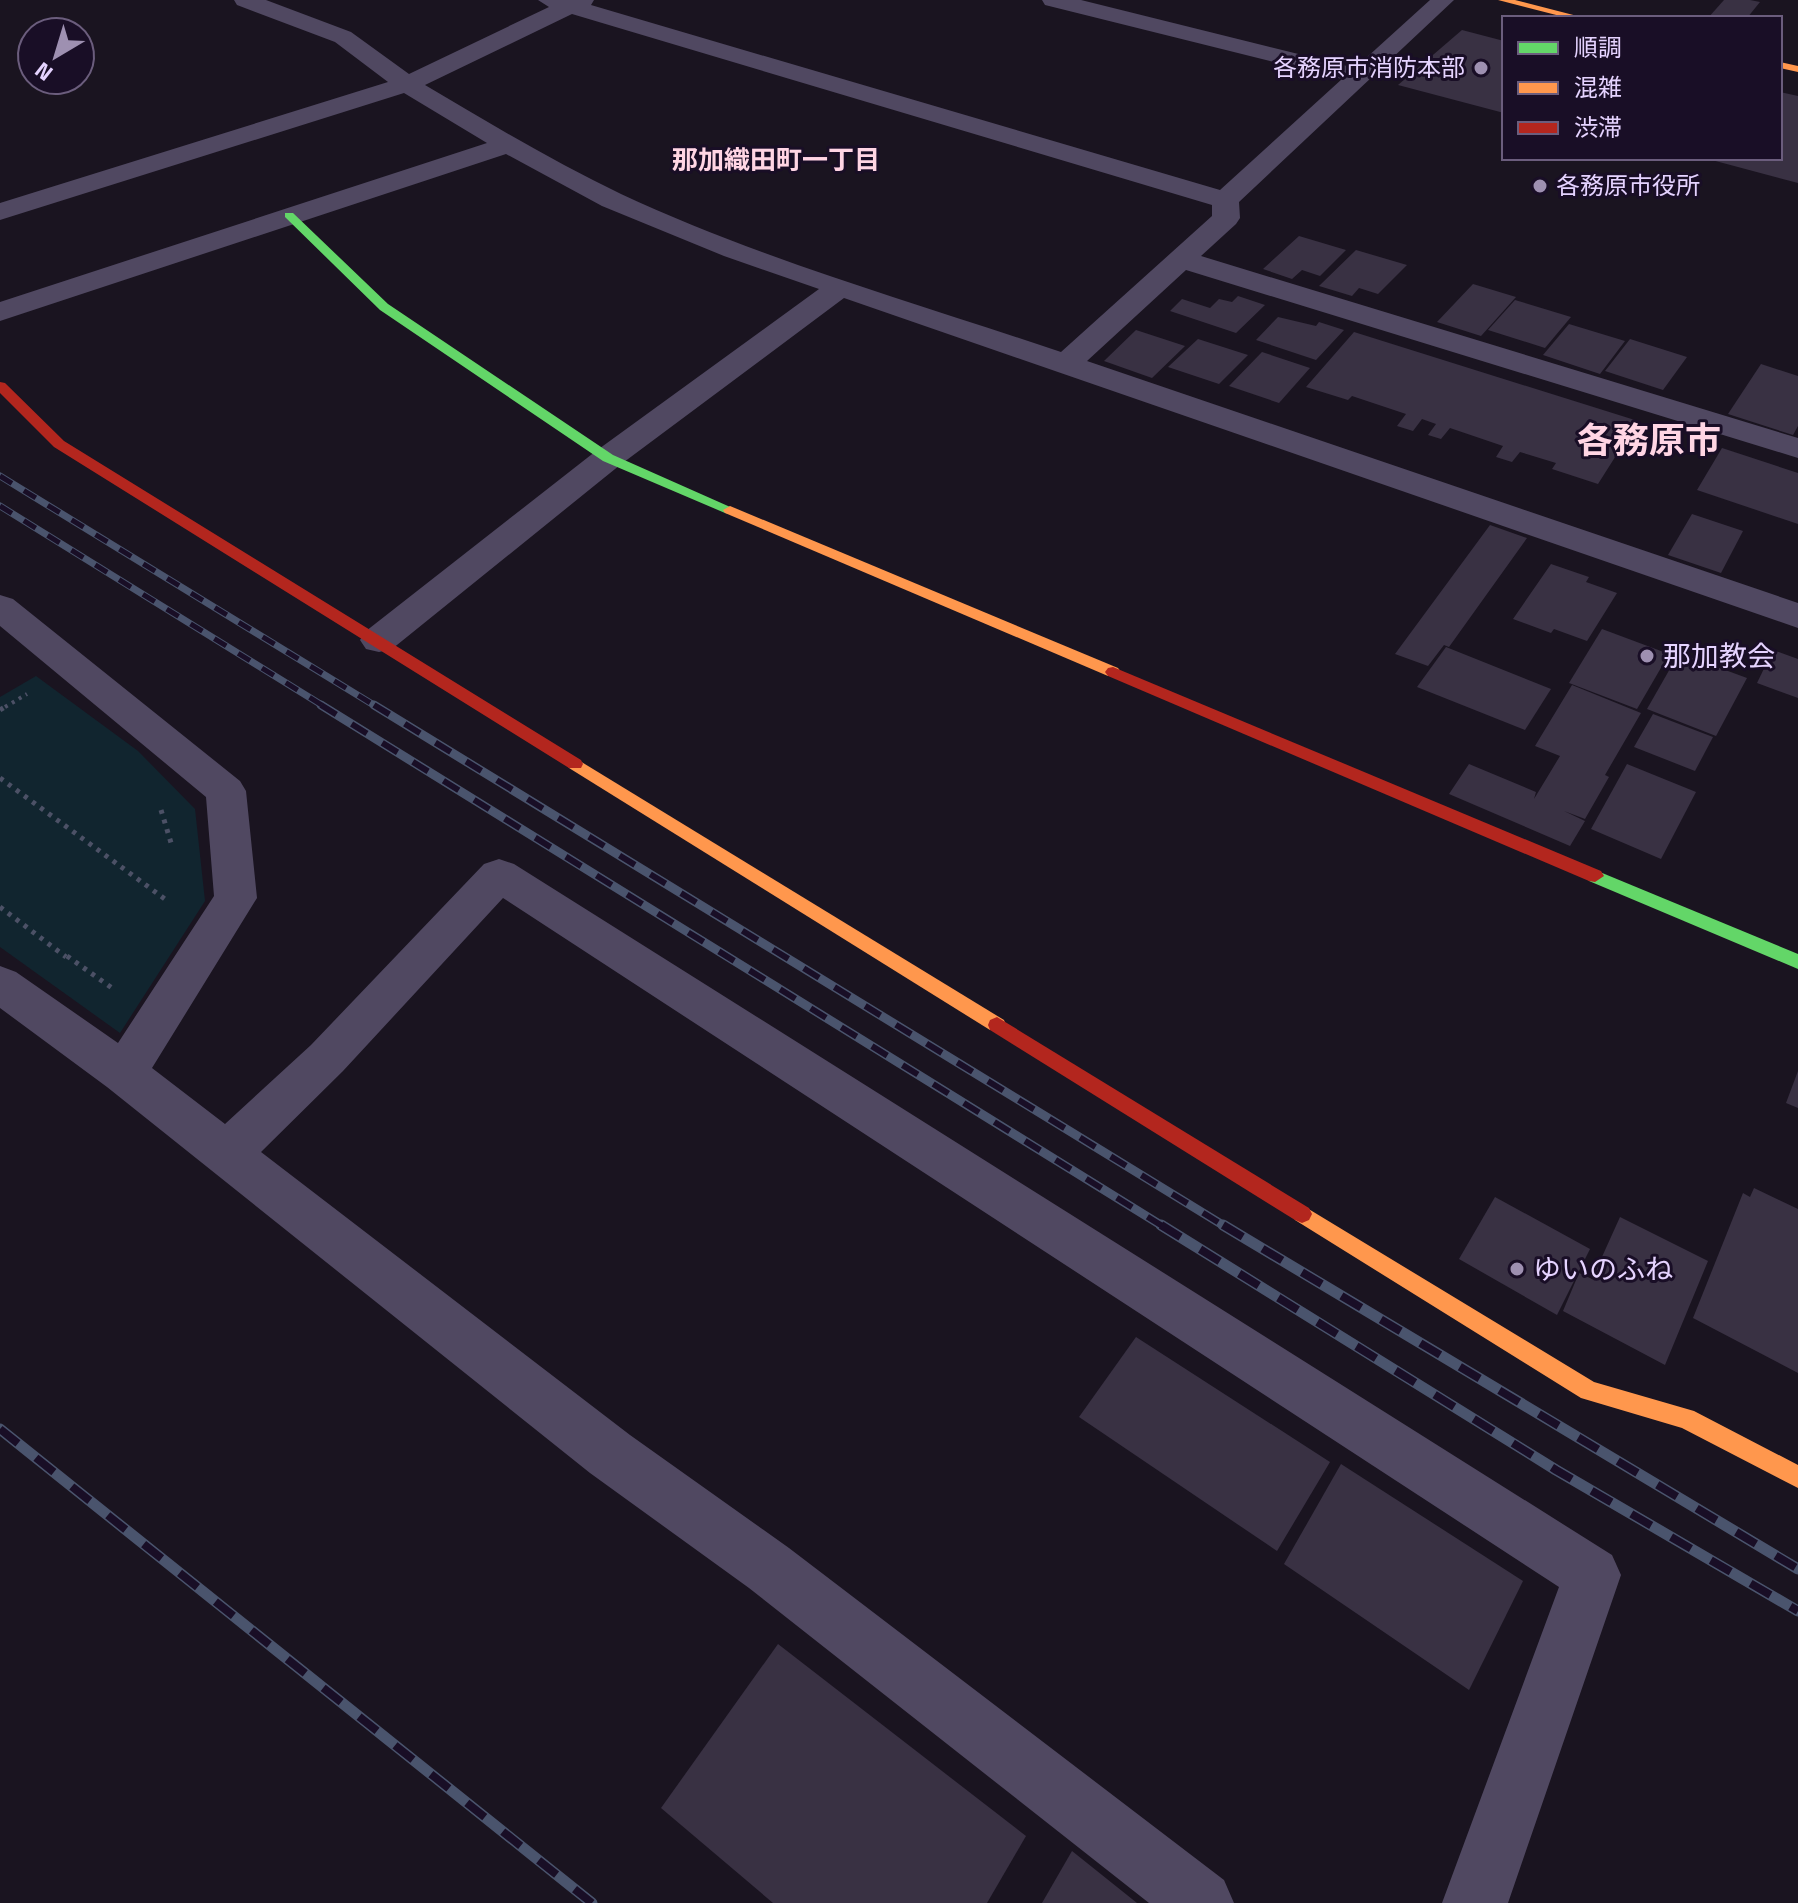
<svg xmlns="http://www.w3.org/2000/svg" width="1798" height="1903" viewBox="0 0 1798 1903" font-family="'Titillium Web','Noto Sans JP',sans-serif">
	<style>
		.green { fill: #11252f }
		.building { fill: #393143 }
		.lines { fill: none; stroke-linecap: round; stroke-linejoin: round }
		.path-far1 { stroke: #4c5166; stroke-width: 4; stroke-dasharray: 3 5; stroke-linecap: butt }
		.path { stroke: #4c5166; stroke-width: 5; stroke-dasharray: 4 6; stroke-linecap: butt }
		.street { fill: #504861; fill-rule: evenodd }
		.fast { fill: #63d668; fill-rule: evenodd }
		.slow { fill: #ff974d; fill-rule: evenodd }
		.jam { fill: #b3261e; fill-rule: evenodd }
		.rail-far2-casing { stroke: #4a546d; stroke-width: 7 }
		.rail-far1-casing { stroke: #4a546d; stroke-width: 9 }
		.rail-casing { stroke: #4a546d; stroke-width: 11 }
		.rail-far2 { stroke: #190e26; stroke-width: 5; stroke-dasharray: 14; stroke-linecap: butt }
		.rail-far1 { stroke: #190e26; stroke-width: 6; stroke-dasharray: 18; stroke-linecap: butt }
		.rail { stroke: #190e26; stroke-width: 8; stroke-dasharray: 23; stroke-linecap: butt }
		.poi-dot { fill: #9e90b1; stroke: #190e26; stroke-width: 3 }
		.labels { text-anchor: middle; stroke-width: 6; stroke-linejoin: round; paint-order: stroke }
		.far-poi-label { font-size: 24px; fill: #e5d3ff; stroke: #190e26; text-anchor: end }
		.far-neighbourhood-label { font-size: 26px; font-weight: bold; fill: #ffd5e4; stroke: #190e26 }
		.poi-label { font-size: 28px; fill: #e5d3ff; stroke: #190e26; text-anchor: start }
		.far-town-label { font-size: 36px; font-weight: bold; fill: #ffd5e4; stroke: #190e26 }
	</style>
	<rect width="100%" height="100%" fill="#1a1420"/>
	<!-- green -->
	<path class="green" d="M36,676L138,751L195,809L205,901L120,1033L0,947V697Z"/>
	<!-- building -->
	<g class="building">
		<path d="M1724,0H1750L1760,2L1747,18H1708Z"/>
		<path d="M1462,30L1504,41V113L1398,85Z"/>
		<path d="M1780,92L1798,96V183L1708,159L1780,158Z"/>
		<path d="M1299,236L1346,250L1320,276L1302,270L1292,279L1263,269Z"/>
		<path d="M1356,250L1407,265L1378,294L1359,288L1352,296L1319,286Z"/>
		<path d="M1473,284L1516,297L1481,336L1437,322Z"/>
		<path d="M1238,296L1265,305L1236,333L1170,311L1182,299L1210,308L1219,299L1232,302Z"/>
		<path d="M1515,300L1571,317L1545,348L1488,330Z"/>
		<path d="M1278,317L1316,326L1319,322L1344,330L1316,360L1256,340Z"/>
		<path d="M1569,324L1625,341L1600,374L1543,355Z"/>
		<path d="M1136,330L1185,346L1152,378L1104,361Z"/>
		<path d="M1354,332L1638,421L1598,484L1552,469L1556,463L1520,452L1512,462L1496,457L1503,446L1450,428L1441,439L1428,435L1436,424L1422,419L1413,431L1397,426L1406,414L1352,396L1348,400L1306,387Z"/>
		<path d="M1198,339L1248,355L1219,384L1168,367Z"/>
		<path d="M1630,339L1687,357L1663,390L1605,371Z"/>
		<path d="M1262,352L1310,368L1279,403L1229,386Z"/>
		<path d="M1761,364L1798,376V426L1793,435L1728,414Z"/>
		<path d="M1722,448L1798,473V524L1697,490Z"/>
		<path d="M1692,514L1743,531L1721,573L1668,555Z"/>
		<path d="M1490,525L1527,538L1449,647L1444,645L1428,666L1395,654Z"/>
		<path d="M1551,564L1589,577L1586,582L1617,593L1587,641L1554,629L1551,633L1513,619Z"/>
		<path d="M1602,629L1669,654L1637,709L1569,683Z"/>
		<path d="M1446,647L1551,689L1525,730L1417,687Z"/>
		<path d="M1773,650L1798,659V698L1757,683Z"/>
		<path d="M1679,653L1747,678L1716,736L1647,709Z"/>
		<path d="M1572,685L1641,713L1605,775L1609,777L1585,819L1564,811L1585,821L1570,846L1449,794L1469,764L1536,792L1534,799L1560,756L1535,746Z"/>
		<path d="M1653,714L1713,737L1695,771L1634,747Z"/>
		<path d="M1627,764L1696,792L1661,859L1591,829Z"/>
		<path d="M1798,1071V1108L1786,1103Z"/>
		<path d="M1754,1188L1798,1209V1373L1693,1318L1743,1193L1750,1197Z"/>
		<path d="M1495,1197L1590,1249L1557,1315L1459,1259Z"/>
		<path d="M1620,1217L1708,1261L1665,1365L1563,1311L1579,1273L1592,1279Z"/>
		<path d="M1136,1337L1330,1462L1277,1551L1079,1417Z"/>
		<path d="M1341,1464L1523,1581L1469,1690L1284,1564Z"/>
		<path d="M778,1644L1026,1836L987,1903H773L661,1808Z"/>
		<path d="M1072,1851L1137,1903H1042Z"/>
	</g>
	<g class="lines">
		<!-- path-far1 -->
		<path class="path-far1" d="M5,707L27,694"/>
		<!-- path -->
		<g class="path">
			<path d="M0,710L8,705"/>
			<path d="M0,778L169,902"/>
			<path d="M161,810L172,846"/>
			<path d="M0,907L66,957"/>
			<path d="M67,956L112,988"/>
		</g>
		<!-- street -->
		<g class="street">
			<path d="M234,0H266L351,32L409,74L549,7L538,0H594L591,5L1220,190L1342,79L1045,5L1042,0H1081L1355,68L1430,0H1454L1239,202L1240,218L1236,224L1201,256L1798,438V458L1186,270L1087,361L1798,603V628L844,298L620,465L392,649L379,652L366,649L360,640L366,631L596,451L819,289L724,256L602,206L506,154L0,321V302L487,143L404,93L0,220V203L388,82L335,42L237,5ZM572,14L1212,205V216L1061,352C916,303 760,259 621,194C554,162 489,123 425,85Z"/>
			<path d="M0,595L13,599L240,781L246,791L257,898L152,1068L225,1124L311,1045L484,864L499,859L514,864L1612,1555L1621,1575L1508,1903H1442L1559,1587L503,898L343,1071L261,1152L630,1435L789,1548L1224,1880L1234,1903H1149L749,1588L590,1473L107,1087L0,1008V966L16,972L118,1043L214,896L206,797L0,626Z"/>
		</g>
		<!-- fast -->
		<g class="fast">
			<path d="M285,213H293L388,304L613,455L737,510L730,514L725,513L603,461L380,310L285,217Z"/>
			<path d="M1595,870L1798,954V969L1589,881L1586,876L1589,871Z"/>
		</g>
		<!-- slow -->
		<g class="slow">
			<path d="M1498,0H1515L1585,18H1568Z"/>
			<path d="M1780,62L1798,66V72L1780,68Z"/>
			<path d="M730,506L1118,668L1121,672L1118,676H1108L725,513L723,510Z"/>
			<path d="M575,758L1004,1020L1006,1025L1004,1030H990L569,768L567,764Z"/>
			<path d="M1302,1205L1594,1382L1694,1411L1798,1465V1488L1682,1428L1581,1398L1295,1220L1292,1214L1295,1208Z"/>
		</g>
		<!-- jam -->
		<g class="jam">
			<path d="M0,382L5,383L64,441L581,760L583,764L581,768H569L54,447L0,393Z"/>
			<path d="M1113,667L1601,871L1604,876L1595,882L1589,881L1108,676L1105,672L1108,668Z"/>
			<path d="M997,1017L1309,1208L1312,1214L1309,1220L1302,1223L1295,1220L990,1030L988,1025L990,1020Z"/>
		</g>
		<!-- rail-far2 casing -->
		<g class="rail-far2-casing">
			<g id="rail-far2">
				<path d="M0,476L377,707"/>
				<path d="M0,506L325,707"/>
			</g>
		</g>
		<!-- rail-far1 casing -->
		<g class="rail-far1-casing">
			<g id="rail-far1">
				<path d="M321,705L1164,1227"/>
				<path d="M374,705L1226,1227"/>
			</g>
		</g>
		<!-- rail casing -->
		<g class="rail-casing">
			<g id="rail">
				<path d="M1161,1225L1556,1470L1798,1611"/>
				<path d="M1223,1225L1798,1569"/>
				<path d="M0,1429L592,1903"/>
			</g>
		</g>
		<!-- rail-far2 -->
		<use href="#rail-far2" class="rail-far2"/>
		<!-- rail-far1 -->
		<use href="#rail-far1" class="rail-far1"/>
		<!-- rail -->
		<use href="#rail" class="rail"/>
	</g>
	<!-- markers -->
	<g class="poi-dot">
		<circle cx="1481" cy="68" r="8"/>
		<circle cx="1540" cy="186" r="8"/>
		<circle cx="1647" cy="656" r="8"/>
		<circle cx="1517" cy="1269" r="8"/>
	</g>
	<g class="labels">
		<!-- far-poi labels -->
		<g class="far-poi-label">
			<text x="1465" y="76">各務原市消防本部</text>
			<text x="1556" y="194" text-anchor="start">各務原市役所</text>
		</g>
		<!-- far-neighbourhood labels -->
		<g class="far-neighbourhood-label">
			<text x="776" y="169">那加織田町一丁目</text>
		</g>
		<!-- poi labels -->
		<g class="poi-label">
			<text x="1663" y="666">那加教会</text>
			<text x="1533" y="1279">ゆいのふね</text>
		</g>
		<!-- far-town labels -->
		<g class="far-town-label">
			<text x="1649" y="453">各務原市</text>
		</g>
	</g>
	<!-- legend -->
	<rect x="1502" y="16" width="280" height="144" fill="#190e26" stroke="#6b5d7d" stroke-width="2"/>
	<rect x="1518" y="42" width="40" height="12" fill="#63d668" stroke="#6b5d7d" stroke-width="2"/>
	<text x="1574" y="56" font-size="24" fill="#e5d3ff">順調</text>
	<rect x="1518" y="82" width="40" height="12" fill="#ff974d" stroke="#6b5d7d" stroke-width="2"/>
	<text x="1574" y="96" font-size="24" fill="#e5d3ff">混雑</text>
	<rect x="1518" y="122" width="40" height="12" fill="#b3261e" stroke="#6b5d7d" stroke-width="2"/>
	<text x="1574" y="136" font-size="24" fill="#e5d3ff">渋滞</text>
	<!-- north arrow -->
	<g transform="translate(56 56) rotate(218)"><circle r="38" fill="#190e26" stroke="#6b5d7d" stroke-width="2"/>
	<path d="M0-6L14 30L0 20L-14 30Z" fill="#9e90b1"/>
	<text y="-12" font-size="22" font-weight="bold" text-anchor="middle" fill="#e5d3ff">N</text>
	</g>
</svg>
